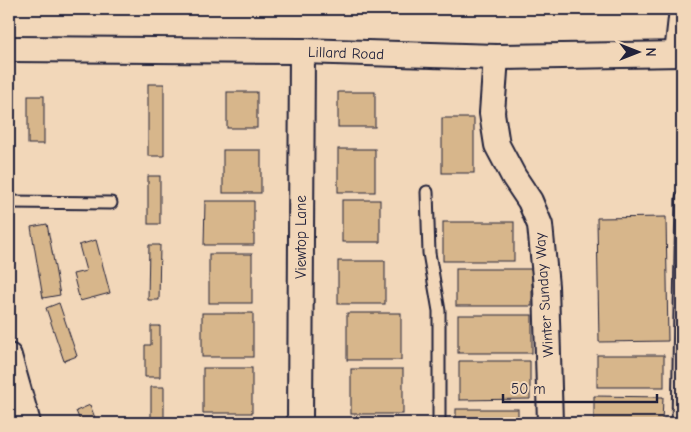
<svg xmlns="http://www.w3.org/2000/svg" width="691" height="432" viewBox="0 0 691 432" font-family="'Comic Neue',sans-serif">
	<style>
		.building { fill: #d7b68b; stroke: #22223b }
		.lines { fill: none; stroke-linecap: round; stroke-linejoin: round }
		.service-casing { stroke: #22223b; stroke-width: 15 }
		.minor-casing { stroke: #22223b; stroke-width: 28 }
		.service { stroke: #f2d7b9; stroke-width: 11 }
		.minor { stroke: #f2d7b9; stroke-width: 24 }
		.labels { text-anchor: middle; stroke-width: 4; stroke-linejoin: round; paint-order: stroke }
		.street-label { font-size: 15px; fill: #22223b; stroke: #f2d7b9 }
	</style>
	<rect width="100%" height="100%" fill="#f2d7b9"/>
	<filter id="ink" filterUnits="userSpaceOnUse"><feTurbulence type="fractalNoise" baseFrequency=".02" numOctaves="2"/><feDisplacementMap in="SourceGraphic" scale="10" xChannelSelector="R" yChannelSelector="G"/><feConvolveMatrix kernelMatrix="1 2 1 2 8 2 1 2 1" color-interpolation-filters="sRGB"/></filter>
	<g filter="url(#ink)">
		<!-- building -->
		<g class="building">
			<rect x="434" y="9" width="65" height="1"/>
			<rect x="505" y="9" width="63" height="1"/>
			<rect x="589" y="9" width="44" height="4"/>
			<rect x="148" y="84" width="16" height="72"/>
			<rect x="227" y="92" width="30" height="36"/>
			<rect x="338" y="92" width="37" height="35"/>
			<rect x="28" y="96" width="16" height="48"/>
			<rect x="442" y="118" width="32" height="55"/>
			<rect x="338" y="149" width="37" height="43"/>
			<rect x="223" y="150" width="38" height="43"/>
			<rect x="148" y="176" width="12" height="48"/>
			<rect x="342" y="200" width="38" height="42"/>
			<path d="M205,201H254V245H204Z"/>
			<path d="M666,217L668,341L599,342L597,218Z"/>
			<rect x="443" y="222" width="71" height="39"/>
			<path d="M47,224L60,295L43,298L31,227Z"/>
			<path d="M96,240L110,293L80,301L73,274L86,271L79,245Z"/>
			<path d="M149,245H160L159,300H148Z"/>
			<rect x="209" y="254" width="43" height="49"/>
			<rect x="338" y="261" width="47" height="43"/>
			<rect x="456" y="269" width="76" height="37"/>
			<path d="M59,303L77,356L64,361L46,308Z"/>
			<rect x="202" y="313" width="51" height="44"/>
			<rect x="347" y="313" width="54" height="47"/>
			<rect x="458" y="315" width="74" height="38"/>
			<path d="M151,326H160V377H145V345H151Z"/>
			<rect x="597" y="355" width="67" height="32"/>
			<path d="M459,361H530V399L459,400Z"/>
			<rect x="203" y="368" width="49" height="45"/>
			<rect x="351" y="369" width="52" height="45"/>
			<rect x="151" y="387" width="13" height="36"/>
			<path d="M594,396L663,397L662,423H594Z"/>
			<path d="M90,405L97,423H81L76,411Z"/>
			<rect x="456" y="409" width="62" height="14"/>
		</g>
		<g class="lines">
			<!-- service casing -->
			<g class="service-casing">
				<g id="service">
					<path d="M427,192L429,253L439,311V423"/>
					<path d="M9,202L111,203"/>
					<path d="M678,423L682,198"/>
				</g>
			</g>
			<!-- minor casing -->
			<g class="minor-casing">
				<g id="minor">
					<path d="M9,49L302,51L496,57L682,54"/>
					<path d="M677,54L682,9"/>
					<path d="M496,57L492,113L497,145L514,177L530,201L540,225L546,286L550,423"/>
					<path d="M9,356L28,423"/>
					<path d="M300,423L302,51"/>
				</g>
			</g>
			<!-- service -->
			<use href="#service" class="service"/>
			<!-- minor -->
			<use href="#minor" class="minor"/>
		</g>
	</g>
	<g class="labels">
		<!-- street labels -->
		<g class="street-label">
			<text transform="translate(346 53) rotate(2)" y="5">Lillard Road</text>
			<text transform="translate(301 237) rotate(-90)" y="5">Viewtop Lane</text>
			<text transform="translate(544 295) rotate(-94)" y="5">Winter Sunday Way</text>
		</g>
	</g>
	<!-- margin -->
	<rect width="691" height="432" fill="none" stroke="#f2d7b9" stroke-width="30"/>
	<rect x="15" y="15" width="661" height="402" fill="none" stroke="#22223b" stroke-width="2" filter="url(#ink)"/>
	<!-- north arrow -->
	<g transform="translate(638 52) rotate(90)" stroke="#f2d7b9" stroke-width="4" paint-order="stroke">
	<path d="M0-4L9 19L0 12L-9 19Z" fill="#22223b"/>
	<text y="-8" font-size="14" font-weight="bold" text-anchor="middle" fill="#22223b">N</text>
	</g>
	<!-- scale -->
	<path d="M503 394v8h154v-8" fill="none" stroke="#22223b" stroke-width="2.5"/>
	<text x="511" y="394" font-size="15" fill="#22223b" stroke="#f2d7b9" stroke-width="4" paint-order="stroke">50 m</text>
</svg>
